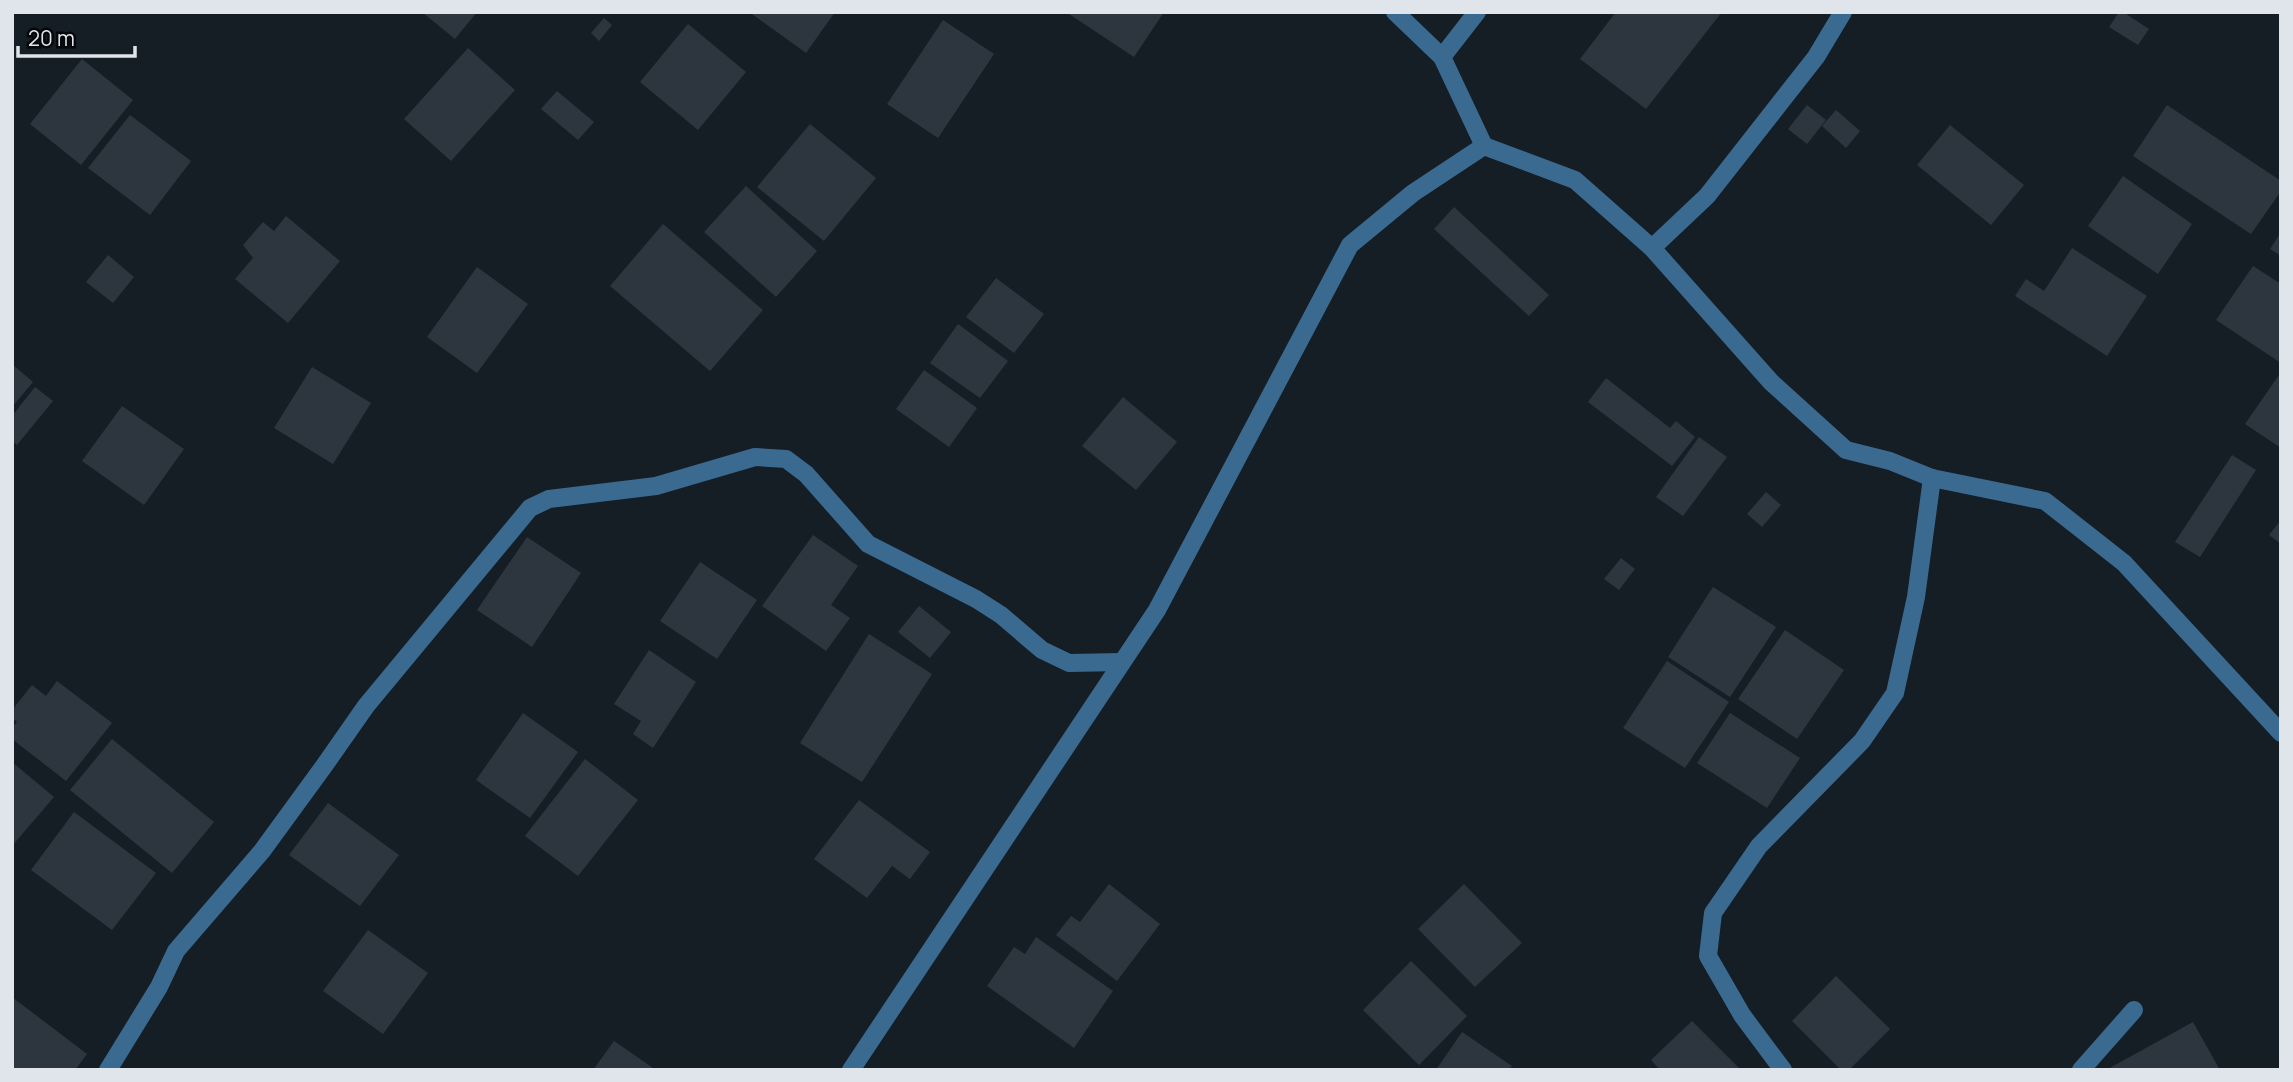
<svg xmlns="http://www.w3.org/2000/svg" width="2293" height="1082" viewBox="0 0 2293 1082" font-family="Manrope,sans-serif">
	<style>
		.building { fill: #2d363e }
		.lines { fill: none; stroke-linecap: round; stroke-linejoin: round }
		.street { stroke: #3b6a90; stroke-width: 18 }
	</style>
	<rect width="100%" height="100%" fill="#151d25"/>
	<!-- building -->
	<g class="building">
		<path d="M422,12H477L455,39Z"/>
		<path d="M749,12H835L806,53Z"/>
		<path d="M1066,12H1164L1134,57Z"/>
		<path d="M1616,12H1722L1646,109L1580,59Z"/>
		<path d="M2119,12H2123L2149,29L2138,45L2109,27Z"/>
		<path d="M604,18L612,25L599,41L591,33Z"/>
		<path d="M943,20L994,54L938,138L887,104Z"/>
		<path d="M688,24L746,72L698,130L640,82Z"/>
		<path d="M468,48L515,90L451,161L404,119Z"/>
		<path d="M82,59L133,100L81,165L30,124Z"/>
		<path d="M557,91L594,122L578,140L541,109Z"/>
		<path d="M1807,105L1826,120L1807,144L1788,129Z"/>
		<path d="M2167,105L2281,181V191L2251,234L2133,156Z"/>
		<path d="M1836,110L1860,131L1846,148L1822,126Z"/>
		<path d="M130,115L191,161L150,215L88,168Z"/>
		<path d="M810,124L876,178L824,241L757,187Z"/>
		<path d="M1950,125L2024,185L1991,225L1917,165Z"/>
		<path d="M2123,176L2192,224L2158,274L2088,226Z"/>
		<path d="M746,186L817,251L776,297L704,232Z"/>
		<path d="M1454,207L1549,295L1529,316L1434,229Z"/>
		<path d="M286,216L340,261L288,323L235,279L253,258L243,245L263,222L274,231Z"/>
		<path d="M663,224L763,310L710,371L610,286Z"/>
		<path d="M2281,232V256L2270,249Z"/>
		<path d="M2072,248L2147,296L2107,356L2015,296L2026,279L2044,291Z"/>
		<path d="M108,255L134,277L113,303L86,282Z"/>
		<path d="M2253,266L2281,284V363L2216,320Z"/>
		<path d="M477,267L528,304L477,373L427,337Z"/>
		<path d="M996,278L1044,314L1014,353L966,317Z"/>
		<path d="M958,324L1008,361L980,398L930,363Z"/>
		<path d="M12,364L33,382L12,407Z"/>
		<path d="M312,367L371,403L333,464L274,428Z"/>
		<path d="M924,370L977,408L949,447L896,409Z"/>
		<path d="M2279,375L2281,376V448L2245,424Z"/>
		<path d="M1606,378L1670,428L1676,421L1695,437L1672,466L1588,402Z"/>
		<path d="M35,387L53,401L17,445L12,441V416Z"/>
		<path d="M1123,397L1177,442L1136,490L1082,446Z"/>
		<path d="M122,406L184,449L144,505L82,461Z"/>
		<path d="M1699,437L1727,457L1683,516L1656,497Z"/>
		<path d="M2232,455L2256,470L2200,557L2175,542Z"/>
		<path d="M1766,492L1781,505L1762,527L1747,514Z"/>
		<path d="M2281,520V544L2269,535Z"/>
		<path d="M813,535L858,566L831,605L850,618L826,651L762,606Z"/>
		<path d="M527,537L581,573L532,647L477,610Z"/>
		<path d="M1621,558L1635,569L1619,590L1604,579Z"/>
		<path d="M700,562L757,600L717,659L660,621Z"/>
		<path d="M1713,587L1776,627L1730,697L1668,657Z"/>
		<path d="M919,606L951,632L930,658L898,632Z"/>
		<path d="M1785,630L1844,670L1797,739L1738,699Z"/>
		<path d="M869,634L932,674L862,782L800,743Z"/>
		<path d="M649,650L696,682L653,748L633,734L641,721L614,704Z"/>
		<path d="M1667,661L1729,702L1685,768L1623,728Z"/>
		<path d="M57,681L112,723L66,781L12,739V727L17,722L12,718V710L32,685L46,696Z"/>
		<path d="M523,713L578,752L530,818L476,780Z"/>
		<path d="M1730,713L1800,758L1767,808L1697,763Z"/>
		<path d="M112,739L214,822L172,873L70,790Z"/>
		<path d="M585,759L638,800L578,876L525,836Z"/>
		<path d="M12,762L54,797L12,846Z"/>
		<path d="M859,800L930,852L910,879L892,866L867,898L814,859Z"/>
		<path d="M328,803L399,855L360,906L289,855Z"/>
		<path d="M74,812L156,873L112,930L31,870Z"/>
		<path d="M1109,884L1160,924L1117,981L1056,935L1071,916L1080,922Z"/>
		<path d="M1464,884L1522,943L1475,987L1418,929Z"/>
		<path d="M368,930L428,973L383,1034L323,991Z"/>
		<path d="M1036,937L1113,991L1074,1048L987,986L1014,947L1025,954Z"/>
		<path d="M1411,961L1467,1016L1419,1065L1363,1010Z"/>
		<path d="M1836,976L1890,1029L1849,1070H1841L1792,1021Z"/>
		<path d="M12,997L87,1054L75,1070H12Z"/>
		<path d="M1692,1021L1741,1070H1660L1651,1060Z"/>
		<path d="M2193,1022L2220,1070H2106Z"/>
		<path d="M1462,1032L1512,1066L1509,1070H1436Z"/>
		<path d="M614,1041L656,1070H593Z"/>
	</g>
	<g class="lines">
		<!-- street -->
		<g class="street">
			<path d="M1395,12L1442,57L1484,146L1575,180L1652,248L1771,382L1846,450L1890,461L1932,478L2045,501L2124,563L2281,733"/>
			<path d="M1442,57L1477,12"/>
			<path d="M1652,248L1707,196L1816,57L1843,12"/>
			<path d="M108,1070L159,987L176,951L262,851L324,766L366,706L530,508L549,499L656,486L755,457L786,459L806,474L868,544L976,599L1001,615L1042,650L1069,663L1122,662"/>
			<path d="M851,1070L1157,610L1350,245L1413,193L1484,146"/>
			<path d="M1783,1070L1742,1015L1708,956L1713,913L1759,846L1862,741L1895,693L1916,597L1932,478"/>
			<path d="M2081,1070L2134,1010"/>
		</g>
	</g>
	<!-- border -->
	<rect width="2293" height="1082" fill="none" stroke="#dfe5ea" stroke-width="28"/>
	<!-- scale -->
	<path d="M18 46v10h117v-10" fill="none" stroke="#dfe5ea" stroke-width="3.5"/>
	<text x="28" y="46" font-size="21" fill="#dfe5ea" stroke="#05070a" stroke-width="5" paint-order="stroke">20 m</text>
</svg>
